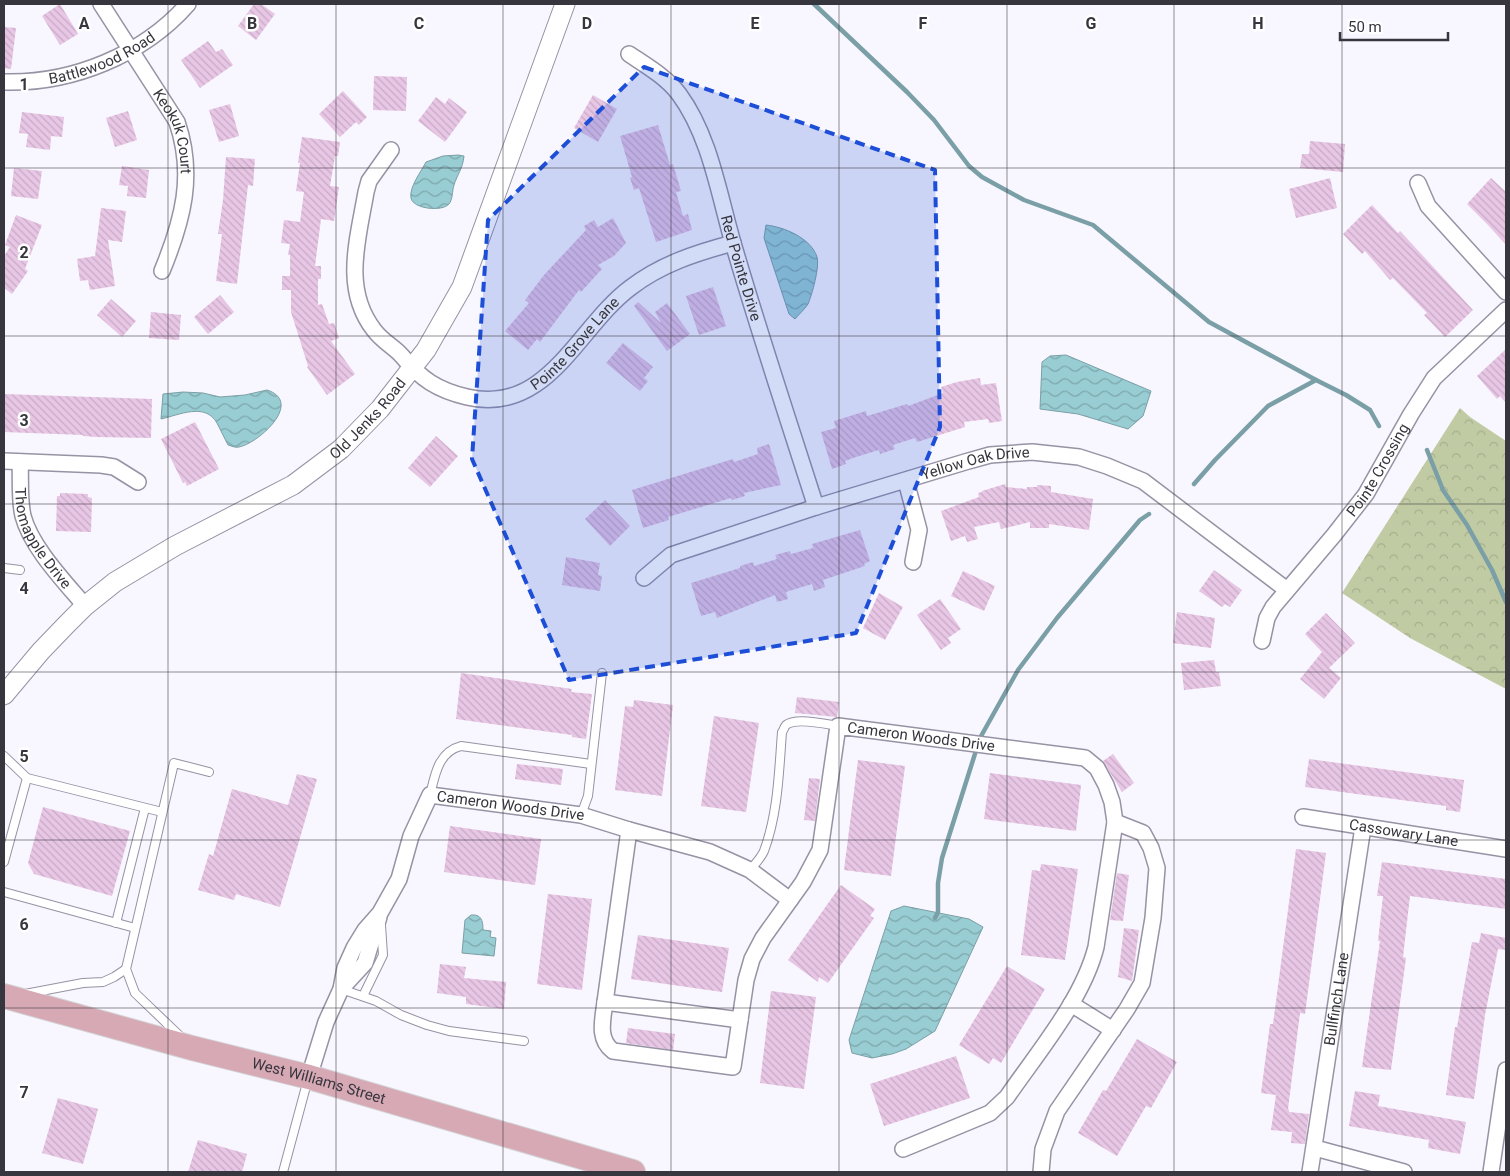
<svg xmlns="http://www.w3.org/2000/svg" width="1510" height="1176" viewBox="0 0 1510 1176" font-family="Roboto,sans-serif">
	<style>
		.forest { fill: url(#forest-crowns) }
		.water { fill: url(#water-waves); stroke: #7b9fa6 }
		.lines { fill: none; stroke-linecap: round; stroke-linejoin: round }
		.stream { stroke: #7b9fa6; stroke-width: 4.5 }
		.building { fill: url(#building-back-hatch) }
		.service-casing { stroke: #9792a4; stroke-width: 10 }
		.minor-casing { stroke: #9792a4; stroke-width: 18 }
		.tertiary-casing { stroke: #9792a4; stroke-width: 21 }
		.primary-casing { stroke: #d3d3d4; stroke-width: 26 }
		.service { stroke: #fff; stroke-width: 8 }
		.minor { stroke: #fff; stroke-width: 15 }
		.tertiary { stroke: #fff; stroke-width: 19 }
		.primary { stroke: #d6a9b5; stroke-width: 24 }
		.marked { fill: #1d4ed8; fill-opacity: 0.2; stroke: #1d4ed8; stroke-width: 4; stroke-dasharray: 10 6; stroke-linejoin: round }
		.grid { fill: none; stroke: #37353d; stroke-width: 1; stroke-opacity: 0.55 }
		.labels { text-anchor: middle; stroke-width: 5; stroke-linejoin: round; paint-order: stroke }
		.street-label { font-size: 15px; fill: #37353d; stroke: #fff }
		.grid-label { font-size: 16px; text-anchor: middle; font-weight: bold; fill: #37353d; stroke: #fff; stroke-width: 5; stroke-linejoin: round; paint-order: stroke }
	</style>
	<defs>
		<pattern id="forest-crowns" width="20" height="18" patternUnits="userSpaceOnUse" patternTransform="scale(1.25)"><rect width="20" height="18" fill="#c1cba3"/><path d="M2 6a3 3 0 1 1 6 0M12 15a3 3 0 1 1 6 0" fill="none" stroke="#a6af8d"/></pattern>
		<pattern id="water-waves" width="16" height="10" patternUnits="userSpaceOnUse" patternTransform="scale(1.25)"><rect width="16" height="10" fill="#98cdd3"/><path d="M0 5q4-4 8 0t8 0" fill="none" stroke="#7da7ac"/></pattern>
		<pattern id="building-back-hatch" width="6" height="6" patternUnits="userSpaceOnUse" patternTransform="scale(1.25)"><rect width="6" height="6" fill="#e8c6e5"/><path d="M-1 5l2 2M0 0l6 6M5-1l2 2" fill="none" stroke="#c8abc5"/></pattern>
	</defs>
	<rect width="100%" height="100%" fill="#f8f6fe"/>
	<!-- forest -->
	<path class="forest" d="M1460,408L1470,417L1506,441V689L1410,638L1342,593Z"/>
	<!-- water -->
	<g class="water">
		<path d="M458,155L464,156C463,168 457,175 454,185C452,191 453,199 449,204C442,212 413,209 411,198C409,187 421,172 426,162L443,156Z"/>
		<path d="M766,225C784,227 811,238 817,257C820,266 812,295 808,304C805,309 799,314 795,319L789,314L764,238Z"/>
		<path d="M1066,355L1151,391L1143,416L1128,429L1078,414L1040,409L1042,362L1050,356Z"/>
		<path d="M267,390C304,402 259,443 239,447C235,448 232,446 228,445C224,438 221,430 217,423C205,402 179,415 161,419L163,394L183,392L203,393L220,397L245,395Z"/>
		<path d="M904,906L969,919L983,927L935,1031L906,1049L892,1054L872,1058L852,1053L849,1040L891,911Z"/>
		<path d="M471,915C481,914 483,920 483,930L491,931L490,937L496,938L494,956L462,953L465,920Z"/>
	</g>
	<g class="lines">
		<!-- stream -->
		<g class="stream">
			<path d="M814,4L907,92L934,120L969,166L982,177L1024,200L1093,225L1209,322L1316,380L1346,395L1370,410L1379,426"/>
			<path d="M1427,450L1443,490L1467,525L1492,570L1506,602"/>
			<path d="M1194,484L1215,460L1268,406L1316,380"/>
			<path d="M935,918L938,912V883L942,858L980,738L1018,670L1057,618L1140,520L1149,514"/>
		</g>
	</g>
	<!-- building -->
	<g class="building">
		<path d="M60,4L78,34L60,45L42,16Z"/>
		<path d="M254,4H261L275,14L256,40L238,26Z"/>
		<path d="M4,27L16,28L11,69L4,68Z"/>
		<path d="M208,41L216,52L222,49L233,65L200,88L181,60Z"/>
		<path d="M374,76L407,77L406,111L373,110Z"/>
		<path d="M343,91L367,117L359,125L356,122L340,137L319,114Z"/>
		<path d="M593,95L617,109L598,142L574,128Z"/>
		<path d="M436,97L445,104L449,98L467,112L445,142L418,121Z"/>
		<path d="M230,104L239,136L219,142L209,110Z"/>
		<path d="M128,111L137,140L115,147L106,118Z"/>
		<path d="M22,112L64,117L62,137L51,136L50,150L26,147L28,134L19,133Z"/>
		<path d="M658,125L670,165L673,164L681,191L676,192L683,216L688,214L692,230L656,242L639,188L634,190L630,178L632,177L620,136Z"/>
		<path d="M302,137L340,142L338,156H335L330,186L339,187L334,221L321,219L315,266H321V279H318V305L322,304L329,324L334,323L339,338L331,341L355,374L327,395L307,367L308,366L291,312V290H282V276H290V255H288L290,244L281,243L284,220L300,222L304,192L296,191L300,163H298Z"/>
		<path d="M1310,141L1345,144L1343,172L1300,168L1302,154H1309Z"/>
		<path d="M226,157L255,159L253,186L248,185L237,284L216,281L222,234H218L223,200Z"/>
		<path d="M122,166L149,170L146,198L127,196L128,186L119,185Z"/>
		<path d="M14,168L42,171L38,199L11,196Z"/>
		<path d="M1330,178L1337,208L1296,218L1289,189Z"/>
		<path d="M1491,178L1506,192V245L1488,225L1467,204Z"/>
		<path d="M1372,205L1398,233L1400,231L1473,310L1445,337L1424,315L1427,313L1393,278L1390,280L1365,251L1362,254L1343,234Z"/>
		<path d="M101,208L126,211L122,242L108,240L115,286L90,290L88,280L80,281L77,259L95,256Z"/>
		<path d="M16,215L42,225L25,269L28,271L12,294L4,288V256L10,247L5,245Z"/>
		<path d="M613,218L626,243L614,256L598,265L602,269L581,292L579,290L540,342L537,339L528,350L505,331L529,303L525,300L544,275L586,230L584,226L594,220L598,227Z"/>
		<path d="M713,287L726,326L699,335L686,296Z"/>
		<path d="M220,295L234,312L208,334L194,317Z"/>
		<path d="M111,299L136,321L122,337L97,315Z"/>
		<path d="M638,302L661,323L655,312L667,303L690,334L667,351L634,306Z"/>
		<path d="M151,312L181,315L179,340L149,338Z"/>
		<path d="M623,343L653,367L644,378L648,381L640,391L606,363Z"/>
		<path d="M1506,349V403L1500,396L1497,399L1477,376Z"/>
		<path d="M980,378L981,385L996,383L1002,421L989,423L988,419L964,422L965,427L917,442L915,438L893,445L895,449L880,454L879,450L856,457L845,461L846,464L832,469L821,432L836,428L834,421L866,411L867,416L907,404L908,406L943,393L941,387L957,382Z"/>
		<path d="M4,394L152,399L151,438L97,437L83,436V435L4,432Z"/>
		<path d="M195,422L219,469L187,486L185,482L183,483L161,439Z"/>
		<path d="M436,436L458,456L430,487L408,468Z"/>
		<path d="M769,444L781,485L744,493L745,496L732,500L731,498L668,517L669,520L643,528L632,490L733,459L734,462L758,454L757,448Z"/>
		<path d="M1005,484L1006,487L1027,489V487H1037V485L1051,486V492L1093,499L1089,530L1049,524V528H1030V522L1001,529L999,522L974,527L978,539L967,542L965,536L951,541L941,511L979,497L978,493L982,492V491Z"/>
		<path d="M60,493L88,494V497L92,498L91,532L56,531L57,496H60Z"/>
		<path d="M605,500L630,526L610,546L585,519Z"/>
		<path d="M860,530L870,561L864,564L865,566L823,580L825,587L814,591L812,584L786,592L788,599L777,602L775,595L717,618L715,612L701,616L691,583L740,568V566L753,562L754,566L777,559L775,555L790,551L791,554L813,548L812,544Z"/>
		<path d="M566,557L600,563L598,575L602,576L600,591L562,585Z"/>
		<path d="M1214,570L1242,590L1230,607L1225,604L1222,607L1199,591Z"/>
		<path d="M963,571L995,586L984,611L951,596Z"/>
		<path d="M879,593L903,607L885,640L863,628Z"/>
		<path d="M940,599L961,629L948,638L951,643L941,650L917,615Z"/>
		<path d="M1177,612L1215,618L1211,648L1173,643Z"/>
		<path d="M1326,613L1355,643L1329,668L1341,678L1324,699L1300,679L1322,652L1305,634Z"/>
		<path d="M1214,660L1216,672H1219L1221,686L1184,690L1181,663Z"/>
		<path d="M461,673L572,689L571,692L592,694L586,739L572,737V735L456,719Z"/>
		<path d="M797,697L839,702L837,717L795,713Z"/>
		<path d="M634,700L673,705L662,796L615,790L625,706L633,707Z"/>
		<path d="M714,716L759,723L746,812L701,806Z"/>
		<path d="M1113,754L1134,783L1122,792L1103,761Z"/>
		<path d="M1309,759L1464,780L1460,812L1446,810V806L1305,787Z"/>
		<path d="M858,760L905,766L891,876L844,870Z"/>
		<path d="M517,764L563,769L561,785L515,779Z"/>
		<path d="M990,773L1081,785L1076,831L984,819Z"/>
		<path d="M297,774L317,779L280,907L236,894L234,900L198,890L209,854L213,856L232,789L288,805Z"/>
		<path d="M809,778L820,779L815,821L804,820Z"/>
		<path d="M43,807L130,831L112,896L34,874L28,863Z"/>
		<path d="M450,826L541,839L535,885L444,872Z"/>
		<path d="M1296,849L1326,853L1305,1014L1300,1013L1288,1109L1289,1110V1112L1309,1114L1305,1144L1291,1143L1292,1132L1271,1130L1276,1095L1261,1093L1270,1024H1273Z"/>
		<path d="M1382,862L1506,879V909L1410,896L1403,957L1406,958L1391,1070L1362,1067L1380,941H1378L1383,896H1377Z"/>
		<path d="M1041,864L1078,869L1065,960L1021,955L1032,870L1040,871Z"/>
		<path d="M1117,873L1129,875L1123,921L1110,920Z"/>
		<path d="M841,885L875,909L870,916L874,918L828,983L819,977L818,982L788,960Z"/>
		<path d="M548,894L592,899L582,990L537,984Z"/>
		<path d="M1124,928L1139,930L1132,981L1118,977Z"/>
		<path d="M1481,933L1506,938V950L1498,949L1485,1015L1474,1099L1446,1095L1455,1027H1457L1472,942L1479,943Z"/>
		<path d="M638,935L729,948L722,992L631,979Z"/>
		<path d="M440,964L466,967L464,978L506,982L504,1009L466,1004V997L437,993Z"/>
		<path d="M1007,966L1045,989L1001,1063L993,1058L989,1064L959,1045Z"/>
		<path d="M771,991L816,997L804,1089L760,1083Z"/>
		<path d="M628,1028L675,1034L673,1050L626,1043Z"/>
		<path d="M1137,1039L1177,1062L1151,1108L1146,1106L1117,1156L1078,1133L1103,1090L1106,1091Z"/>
		<path d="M956,1056L970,1098L884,1126L870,1084Z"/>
		<path d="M1355,1091L1380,1095L1378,1106L1466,1122L1460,1154L1428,1148L1429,1140L1349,1126Z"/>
		<path d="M58,1098L98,1109L83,1164L42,1153Z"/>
		<path d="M198,1140L247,1154L242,1172H188Z"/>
	</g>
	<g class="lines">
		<!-- service casing -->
		<g class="service-casing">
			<g id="service">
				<path d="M4,568L20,570"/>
				<path d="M4,756L27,778L162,812"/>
				<path d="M430,795C435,775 438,752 461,746L591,764"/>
				<path d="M581,815L588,796L602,673"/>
				<path d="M4,862L27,778"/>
				<path d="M750,870C755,864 761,858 764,851C778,814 779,771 782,732C784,730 784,727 786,725C796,717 826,724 838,726"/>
				<path d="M4,892L135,928"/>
				<path d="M116,923L145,808"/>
				<path d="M341,989L376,1001L401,1015L427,1025L449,1031L524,1041"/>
				<path d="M25,994L83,983L103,982L114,977L126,969"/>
				<path d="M363,996L383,955L381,925"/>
				<path d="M182,1038L135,993L126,969L174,763L209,772"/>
				<path d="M283,1172L308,1079"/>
			</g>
		</g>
		<!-- minor casing -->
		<g class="minor-casing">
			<g id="minor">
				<path id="s1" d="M101,4L177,122C195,175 183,220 162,271"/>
				<path id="s2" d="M629,54C647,66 666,77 679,94C710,136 719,195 733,243C759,332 788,419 816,507"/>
				<path id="s3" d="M4,82C72,84 143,55 188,4"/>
				<path id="s4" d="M391,150L369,181L366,192C358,239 342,289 374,330C383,342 393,346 402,356C421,379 437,390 467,397C547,416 578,327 630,288C661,264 696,253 733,243"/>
				<path d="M1418,183L1428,206L1506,292"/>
				<path d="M4,461L101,465L114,467L138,482"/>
				<path id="s5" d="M20,462C21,480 19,499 23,516C31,547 65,582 85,606"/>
				<path d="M906,481L919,530L913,562"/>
				<path id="s6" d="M644,578L671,555L816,507L965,462L990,455L1032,452L1079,457L1107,466L1143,481L1287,590"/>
				<path id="s7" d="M1262,641L1267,618L1273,607L1334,535L1366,494L1411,414L1434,378L1506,310"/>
				<path id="s8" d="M1303,817L1506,849"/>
				<path id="s9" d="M629,830L605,1002L740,1020L746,980L752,959L763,938L803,882L820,850L838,726L1085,758L1097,768L1106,785L1112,802L1115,822L1096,947C1083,999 1038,1052 1007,1097L990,1113L903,1149"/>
				<path d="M341,989L365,963L379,917"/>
				<path d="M605,1002C603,1019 597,1039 613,1051L733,1067L740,1020"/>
				<path d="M1071,1004L1113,1030"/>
				<path id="s10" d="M309,1077L326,1022L341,989L345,968L354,948L365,930L380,913L399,879L411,836L430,795L581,815L629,830L710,852L750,870L790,900"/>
				<path d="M1315,1148L1404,1172"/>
				<path d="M1041,1172L1043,1149L1057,1111L1127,1009L1142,983L1153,918L1157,868L1151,848L1143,833L1115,822"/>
				<path id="s11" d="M1310,1172L1363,827"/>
				<path d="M1491,1172L1506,1070"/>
			</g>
		</g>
		<!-- tertiary casing -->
		<g class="tertiary-casing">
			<g id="tertiary">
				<path id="s12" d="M4,695L41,651L66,625L85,606L115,582L175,546L293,485L341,449L380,409L426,350L462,287L565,4"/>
			</g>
		</g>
		<!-- primary casing -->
		<g class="primary-casing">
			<g id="primary">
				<path id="s13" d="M4,996L192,1048L309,1077L633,1172"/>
			</g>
		</g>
		<!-- service -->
		<use href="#service" class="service"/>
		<!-- minor -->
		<use href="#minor" class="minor"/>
		<!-- tertiary -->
		<use href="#tertiary" class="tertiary"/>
		<!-- primary -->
		<use href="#primary" class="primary"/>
	</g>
	<!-- marked area -->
	<path class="marked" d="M644,67L935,170L940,427L856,633L569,680L472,459L488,220Z"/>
	<!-- grid -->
	<path class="grid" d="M168,4V1172M336,4V1172M503,4V1172M671,4V1172M839,4V1172M1007,4V1172M1174,4V1172M1342,4V1172M4,168H1506M4,336H1506M4,504H1506M4,672H1506M4,840H1506M4,1008H1506"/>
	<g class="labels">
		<!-- street labels -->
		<g class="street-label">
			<text dy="5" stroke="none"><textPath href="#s3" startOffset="102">Battlewood Road</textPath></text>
			<text dy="5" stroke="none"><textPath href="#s1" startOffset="148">Keokuk Court</textPath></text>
			<text dy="5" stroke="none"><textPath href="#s2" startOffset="250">Red Pointe Drive</textPath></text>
			<text dy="5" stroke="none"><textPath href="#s4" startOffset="438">Pointe Grove Lane</textPath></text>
			<text dy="5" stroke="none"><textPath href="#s12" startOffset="462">Old Jenks Road</textPath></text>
			<text dy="5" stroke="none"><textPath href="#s6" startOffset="354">Yellow Oak Drive</textPath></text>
			<text dy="5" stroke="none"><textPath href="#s7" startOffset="209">Pointe Crossing</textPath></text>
			<text dy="5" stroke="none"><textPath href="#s5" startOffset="82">Thomapple Drive</textPath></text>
			<text dy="5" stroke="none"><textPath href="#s9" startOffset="710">Cameron Woods Drive</textPath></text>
			<text dy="5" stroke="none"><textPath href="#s10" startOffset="391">Cameron Woods Drive</textPath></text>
			<text dy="5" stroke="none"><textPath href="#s8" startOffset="102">Cassowary Lane</textPath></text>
			<text dy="5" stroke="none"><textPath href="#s11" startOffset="175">Bullfinch Lane</textPath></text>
			<text dy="5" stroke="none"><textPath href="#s13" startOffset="326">West Williams Street</textPath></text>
		</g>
	</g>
	<g class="grid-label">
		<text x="84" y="29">A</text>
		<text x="252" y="29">B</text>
		<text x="419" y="29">C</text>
		<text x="587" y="29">D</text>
		<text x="755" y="29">E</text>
		<text x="923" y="29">F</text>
		<text x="1091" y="29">G</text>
		<text x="1258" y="29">H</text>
		<text x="24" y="90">1</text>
		<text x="24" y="258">2</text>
		<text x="24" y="426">3</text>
		<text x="24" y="594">4</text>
		<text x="24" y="762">5</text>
		<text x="24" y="930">6</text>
		<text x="24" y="1098">7</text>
	</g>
	<!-- border -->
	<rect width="1510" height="1176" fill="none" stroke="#37353d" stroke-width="10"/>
	<!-- scale -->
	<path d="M1340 32v8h108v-8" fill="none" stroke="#37353d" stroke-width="2.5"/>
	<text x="1348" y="32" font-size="15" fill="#37353d" stroke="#ffffff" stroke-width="4" paint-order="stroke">50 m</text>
</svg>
